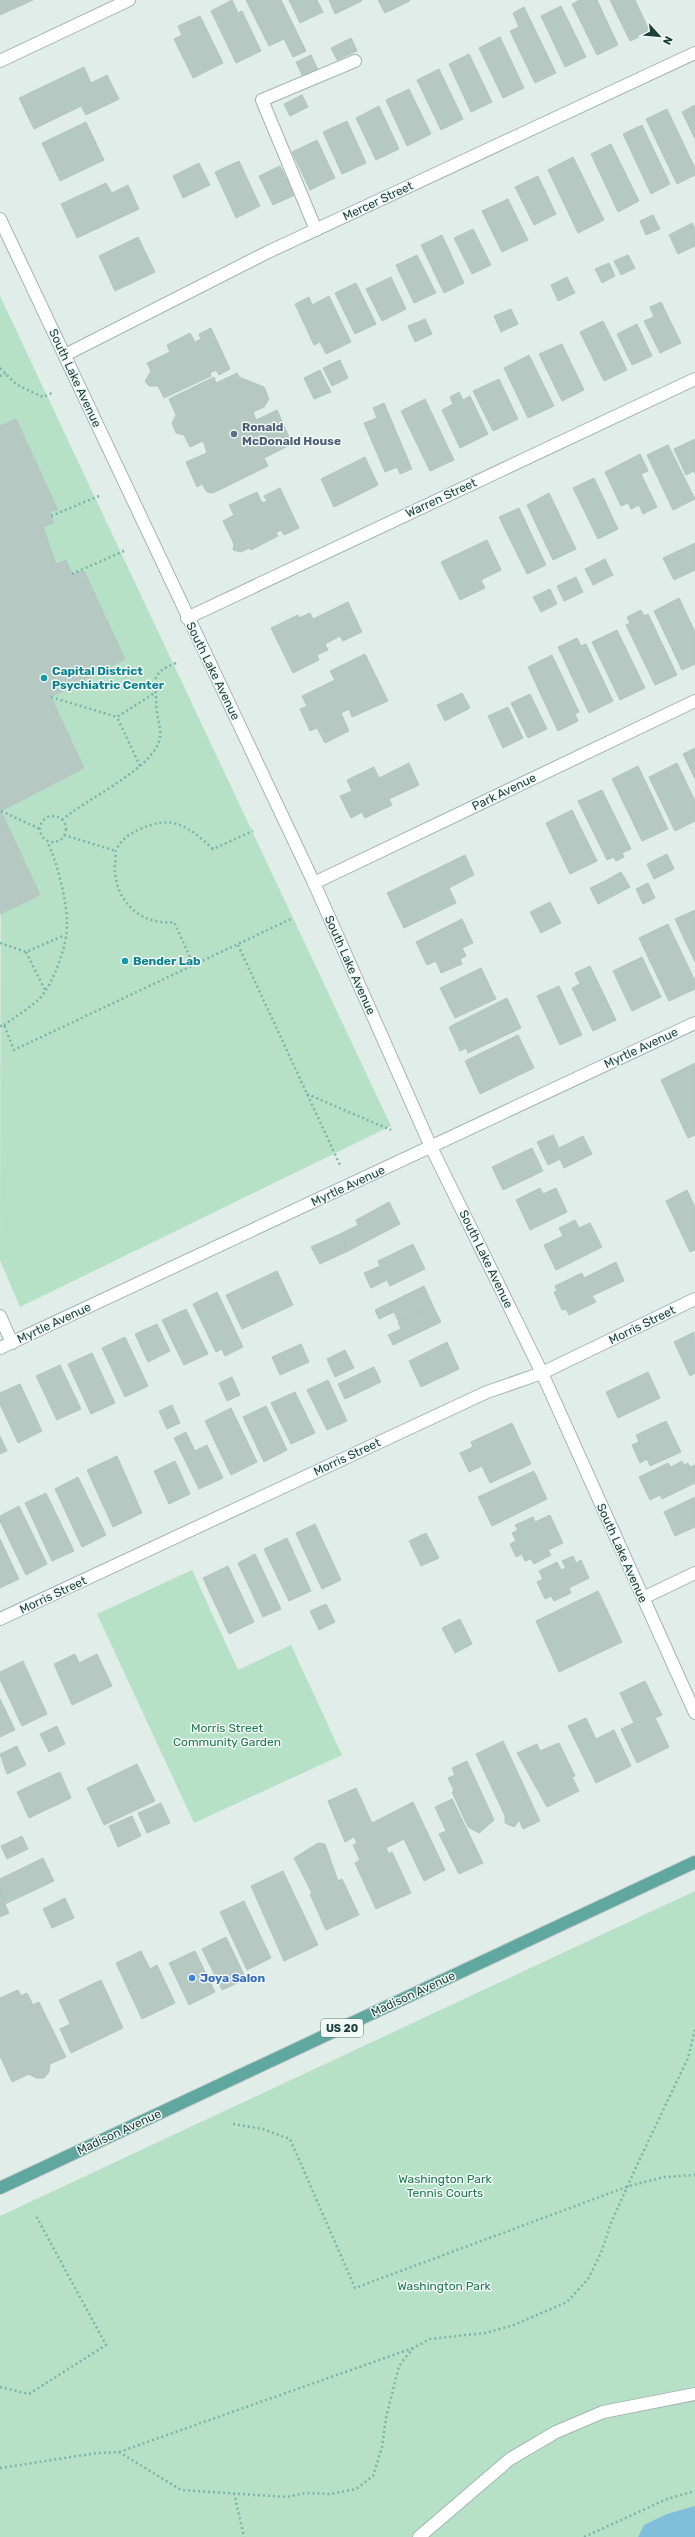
<svg xmlns="http://www.w3.org/2000/svg" width="695" height="2537" viewBox="0 0 695 2537" font-family="Rubik,sans-serif">
	<style>
		.green { fill: #b6e1c7 }
		.water { fill: #81bed9 }
		.building { fill: #b5c8c2; stroke: #b1c7c1 }
		.lines { fill: none; stroke-linecap: round; stroke-linejoin: round }
		.minor-casing { stroke: #a2b5b1; stroke-width: 14 }
		.major-casing { stroke: #c0c9c8; stroke-width: 14 }
		.path { stroke: #7cb4ab; stroke-width: 2.5; stroke-dasharray: 2 3; stroke-linecap: butt }
		.minor { stroke: #fff; stroke-width: 12 }
		.major { stroke: #5fa79f; stroke-width: 12 }
		.service-dot { fill: #5c6f8a; stroke: #f0f9f6; stroke-width: 1.5 }
		.culture-dot { fill: #0f9aa8; stroke: #f0f9f6; stroke-width: 1.5 }
		.shop-dot { fill: #3f7fe0; stroke: #f0f9f6; stroke-width: 1.5 }
		.labels { text-anchor: middle; stroke-width: 3; stroke-linejoin: round; paint-order: stroke }
		.shield { fill: #f0f9f6; stroke: #5d7773; stroke-width: 1 }
		.shield-label { font-size: 11px; font-weight: bold; fill: #1e3f3b }
		.street-label { font-size: 12px; fill: #1e3f3b; stroke: #f0f9f6 }
		.service-label { font-size: 12px; font-weight: bold; fill: #4e5e75; stroke: #f0f9f6; text-anchor: start }
		.culture-label { font-size: 12px; font-weight: bold; fill: #0d838f; stroke: #f0f9f6; text-anchor: start }
		.park-label { font-size: 12px; fill: #247a52; stroke: #f0f9f6 }
		.shop-label { font-size: 12px; font-weight: bold; fill: #366cbe; stroke: #f0f9f6; text-anchor: start }
	</style>
	<rect width="100%" height="100%" fill="#e0ede9"/>
	<!-- green -->
	<g class="green">
		<path d="M0,296L391,1126L20,1307L0,1260L1,811L84,768L51,697L125,659L84,571L72,574L66,560L56,564L43,527L54,523L50,511L58,509L16,419L0,426Z"/>
		<path d="M192,1570L238,1670L291,1645L342,1755L194,1823L97,1614Z"/>
		<path d="M695,1891V2537H0V2216Z"/>
	</g>
	<!-- water -->
	<path class="water" d="M695,2506V2537H638L644,2525L667,2514Z"/>
	<!-- building -->
	<g class="building">
		<path d="M0,0H33L0,15Z"/>
		<path d="M232,0L238,13L242,11L261,51L236,63L211,11Z"/>
		<path d="M246,0H281L306,51L293,57L284,39L269,46Z"/>
		<path d="M289,0H317L323,12L300,23Z"/>
		<path d="M329,0H361L362,1L335,14Z"/>
		<path d="M378,0H409L410,1L385,13Z"/>
		<path d="M580,0H597L618,45L597,55L572,4Z"/>
		<path d="M610,0H635L650,32L630,41Z"/>
		<path d="M561,6L586,57L565,67L541,16Z"/>
		<path d="M524,7L556,73L535,83L510,31L519,27L513,13Z"/>
		<path d="M200,16L223,63L193,78L174,39L182,35L178,26Z"/>
		<path d="M500,37L524,88L503,98L479,48Z"/>
		<path d="M351,38L357,51L337,60L331,48Z"/>
		<path d="M469,54L492,102L471,112L449,64Z"/>
		<path d="M311,55L318,70L303,77L296,62Z"/>
		<path d="M84,67L91,83L107,75L119,99L86,115L81,106L34,129L19,98Z"/>
		<path d="M439,69L463,119L441,130L417,80Z"/>
		<path d="M409,89L431,134L407,146L386,100Z"/>
		<path d="M302,95L308,107L290,116L284,104Z"/>
		<path d="M695,105V139L682,112Z"/>
		<path d="M379,106L399,149L376,160L356,118Z"/>
		<path d="M667,109L695,168V175L677,184L646,119Z"/>
		<path d="M347,121L366,163L342,174L323,132Z"/>
		<path d="M86,122L104,160L60,181L42,143Z"/>
		<path d="M642,125L670,184L651,194L623,134Z"/>
		<path d="M317,140L335,178L310,190L292,152Z"/>
		<path d="M611,144L639,201L618,212L591,154Z"/>
		<path d="M573,157L604,220L578,233L548,170Z"/>
		<path d="M239,161L260,206L236,218L215,172Z"/>
		<path d="M199,163L210,185L183,198L173,176Z"/>
		<path d="M280,166L295,195L273,205L259,176Z"/>
		<path d="M538,176L556,214L534,225L515,187Z"/>
		<path d="M106,183L112,193L128,185L139,209L77,238L61,204Z"/>
		<path d="M508,199L528,240L502,252L482,211Z"/>
		<path d="M653,215L660,229L646,235L640,221Z"/>
		<path d="M692,223L695,229V246L678,254L669,235Z"/>
		<path d="M473,229L491,265L472,274L454,238Z"/>
		<path d="M442,235L464,283L444,293L421,245Z"/>
		<path d="M138,237L155,272L115,291L99,256Z"/>
		<path d="M417,255L436,293L414,303L396,265Z"/>
		<path d="M628,255L635,268L621,275L614,261Z"/>
		<path d="M609,263L615,276L602,283L595,269Z"/>
		<path d="M391,277L406,309L382,321L366,289Z"/>
		<path d="M567,277L575,293L558,301L551,285Z"/>
		<path d="M356,283L376,324L355,334L335,293Z"/>
		<path d="M329,296L351,342L326,354L320,342L314,345L295,304L309,297L312,305Z"/>
		<path d="M661,302L681,343L660,353L644,321L654,317L650,307Z"/>
		<path d="M511,309L518,324L501,332L494,316Z"/>
		<path d="M425,319L432,334L415,342L408,326Z"/>
		<path d="M603,321L627,370L604,381L580,332Z"/>
		<path d="M637,324L652,356L632,365L617,334Z"/>
		<path d="M211,328L230,369L219,375L216,370L210,373L211,376L164,398L158,386H149L145,381L151,371L147,363L170,352L167,345L190,333L195,342L201,339L199,334Z"/>
		<path d="M562,344L584,390L562,401L539,354Z"/>
		<path d="M529,355L554,406L528,418L504,368Z"/>
		<path d="M340,360L348,378L332,386L323,368Z"/>
		<path d="M320,370L331,392L314,399L304,378Z"/>
		<path d="M237,373L239,377L264,387L269,399L264,407L253,412L256,420L277,410L292,444L264,458L268,466L213,493L207,492L202,484L197,487L186,462L207,453L203,441L190,447L184,435L176,433L172,423L176,415L169,399L214,377L216,383Z"/>
		<path d="M499,379L518,419L493,431L473,391Z"/>
		<path d="M459,392L463,400L470,396L488,434L460,448L442,410L453,404L450,397Z"/>
		<path d="M425,399L454,460L430,471L401,411Z"/>
		<path d="M384,403L412,469L400,474L397,467L385,472L364,423L377,418L373,408Z"/>
		<path d="M16,419L58,510L50,511L54,523L43,527L56,564L66,560L72,574L84,571L125,659L51,697L84,768L1,811L40,895L0,914V426Z"/>
		<path d="M695,439V474L694,471L686,475L674,449Z"/>
		<path d="M668,445L695,499L673,510L647,455Z"/>
		<path d="M640,454L648,471L641,474L657,507L643,514L639,505L631,509L628,503L621,506L605,472Z"/>
		<path d="M365,457L378,485L334,507L321,479Z"/>
		<path d="M594,478L618,529L598,539L573,488Z"/>
		<path d="M280,488L299,528L284,535L281,530L276,533L278,536L251,550L249,548L241,552L233,550L234,544L223,521L234,515L229,505L257,492L262,503L267,501L264,496Z"/>
		<path d="M549,493L576,549L553,560L527,505Z"/>
		<path d="M519,508L546,565L527,574L499,517Z"/>
		<path d="M487,540L501,570L481,580L485,588L460,600L441,562Z"/>
		<path d="M695,543V570L674,580L663,558Z"/>
		<path d="M605,559L613,575L593,585L585,569Z"/>
		<path d="M576,577L583,592L564,601L557,586Z"/>
		<path d="M550,589L557,604L541,612L533,597Z"/>
		<path d="M679,598L695,632V664L682,670L654,611Z"/>
		<path d="M348,602L362,632L343,641L340,636L325,644L328,650L317,655L319,660L293,673L271,628L298,615L299,618L310,613L313,619Z"/>
		<path d="M641,610L644,616L648,614L677,675L655,685L626,625L630,623L627,617Z"/>
		<path d="M617,630L645,688L620,700L592,642Z"/>
		<path d="M577,638L581,646L586,644L613,701L589,713L558,647Z"/>
		<path d="M365,654L388,701L352,717L349,709L341,713L349,731L325,743L317,728L310,731L300,709L307,706L302,696L335,680L330,671Z"/>
		<path d="M552,655L579,712L575,714L578,721L558,731L528,667Z"/>
		<path d="M462,693L470,708L445,721L437,705Z"/>
		<path d="M530,694L547,729L528,738L511,703Z"/>
		<path d="M508,707L523,738L503,748L488,716Z"/>
		<path d="M695,748V779L683,754Z"/>
		<path d="M409,763L419,785L389,799L392,805L365,818L362,812L351,818L340,796L352,791L347,780L374,767L379,778Z"/>
		<path d="M677,763L695,801V821L675,831L649,777Z"/>
		<path d="M638,766L668,829L642,841L612,779Z"/>
		<path d="M602,790L631,849L622,853L624,857L616,861L614,857L607,860L578,801Z"/>
		<path d="M572,810L597,861L570,874L546,823Z"/>
		<path d="M667,854L674,869L654,879L647,864Z"/>
		<path d="M465,855L474,875L449,888L456,903L404,928L387,893Z"/>
		<path d="M621,872L630,887L613,896L605,881Z"/>
		<path d="M605,881L613,896L598,904L590,888Z"/>
		<path d="M648,883L655,898L643,904L636,889Z"/>
		<path d="M550,902L561,923L541,933L530,912Z"/>
		<path d="M695,910V962L675,919Z"/>
		<path d="M462,919L473,943L462,948L466,956L460,959L462,964L441,973L436,961L427,965L416,942Z"/>
		<path d="M668,924L695,981V989L669,1001L639,938Z"/>
		<path d="M642,957L661,997L632,1011L613,971Z"/>
		<path d="M590,966L616,1020L593,1031L572,988L580,984L575,973Z"/>
		<path d="M481,968L496,999L455,1018L440,988Z"/>
		<path d="M559,986L582,1035L560,1045L537,996Z"/>
		<path d="M507,998L521,1028L468,1053L466,1048L460,1051L449,1027Z"/>
		<path d="M518,1035L534,1068L480,1094L465,1061Z"/>
		<path d="M695,1063V1135L688,1138L661,1080Z"/>
		<path d="M553,1135L559,1148L583,1136L592,1154L564,1168L560,1159L548,1165L537,1142Z"/>
		<path d="M532,1148L543,1171L503,1190L492,1167Z"/>
		<path d="M540,1188L543,1194L556,1188L567,1212L530,1230L516,1200Z"/>
		<path d="M687,1190L695,1207V1250L690,1252L666,1201Z"/>
		<path d="M389,1202L400,1224L348,1251L340,1234L358,1225L356,1220Z"/>
		<path d="M575,1220L579,1228L590,1223L602,1247L556,1270L544,1245L563,1236L559,1228Z"/>
		<path d="M340,1234L348,1251L320,1264L311,1247Z"/>
		<path d="M413,1244L425,1269L390,1286L387,1280L371,1288L364,1273L380,1266L378,1261Z"/>
		<path d="M616,1262L624,1281L592,1296L596,1302L569,1315L566,1309L562,1310L554,1292L557,1291L555,1286L582,1273L584,1278Z"/>
		<path d="M277,1271L293,1305L242,1329L226,1295Z"/>
		<path d="M424,1286L433,1306L399,1322L394,1312L379,1319L375,1310Z"/>
		<path d="M217,1292L243,1347L225,1356L222,1349L216,1352L193,1304Z"/>
		<path d="M433,1306L441,1322L393,1345L388,1335L401,1329L398,1322Z"/>
		<path d="M186,1309L208,1354L184,1365L162,1320Z"/>
		<path d="M157,1324L170,1351L148,1362L135,1334Z"/>
		<path d="M694,1332L695,1373L690,1376L674,1342Z"/>
		<path d="M125,1337L148,1386L125,1397L102,1348Z"/>
		<path d="M447,1342L459,1369L421,1387L409,1361Z"/>
		<path d="M301,1344L309,1362L280,1375L272,1357Z"/>
		<path d="M345,1350L354,1368L335,1377L327,1359Z"/>
		<path d="M92,1353L115,1403L91,1414L68,1364Z"/>
		<path d="M60,1365L81,1409L57,1420L36,1376Z"/>
		<path d="M374,1367L381,1382L345,1399L338,1384Z"/>
		<path d="M648,1372L660,1398L618,1418L606,1392Z"/>
		<path d="M232,1377L240,1395L227,1401L219,1383Z"/>
		<path d="M328,1380L347,1421L327,1430L307,1390Z"/>
		<path d="M20,1384L42,1431L18,1443L0,1404V1393Z"/>
		<path d="M295,1392L315,1433L291,1444L271,1403Z"/>
		<path d="M172,1405L180,1423L167,1429L159,1411Z"/>
		<path d="M266,1406L287,1450L264,1462L243,1417Z"/>
		<path d="M231,1408L257,1462L231,1475L205,1421Z"/>
		<path d="M666,1421L681,1452L650,1466L647,1459L640,1463L632,1445L639,1442L636,1435Z"/>
		<path d="M512,1423L531,1464L490,1483L482,1466L469,1472L460,1453L473,1447L471,1442Z"/>
		<path d="M186,1432L195,1451L207,1445L223,1478L199,1489L174,1438Z"/>
		<path d="M0,1436L7,1451L0,1454Z"/>
		<path d="M117,1456L142,1513L113,1527L87,1470Z"/>
		<path d="M175,1461L190,1494L169,1504L154,1471Z"/>
		<path d="M682,1461L684,1465L688,1463L690,1467L695,1465V1483L662,1499L660,1495L650,1500L639,1477L668,1463L671,1467Z"/>
		<path d="M534,1471L547,1499L492,1526L478,1497Z"/>
		<path d="M78,1477L106,1535L82,1547L55,1489Z"/>
		<path d="M46,1493L74,1551L52,1561L25,1503Z"/>
		<path d="M695,1497V1527L675,1536L664,1512Z"/>
		<path d="M19,1506L47,1564L26,1575L0,1521V1516Z"/>
		<path d="M550,1515L563,1543L548,1550L551,1555L534,1564L531,1559L525,1561L522,1554L516,1557L510,1544L516,1541L512,1533L518,1530L515,1525L533,1517L535,1522Z"/>
		<path d="M315,1524L341,1580L322,1589L296,1533Z"/>
		<path d="M426,1533L439,1558L421,1566L409,1541Z"/>
		<path d="M287,1538L311,1591L289,1601L264,1549Z"/>
		<path d="M0,1539L19,1579L0,1588Z"/>
		<path d="M255,1554L281,1609L263,1617L238,1563Z"/>
		<path d="M573,1556L576,1563L581,1560L589,1578L569,1588L571,1593L554,1601L551,1596L545,1599L537,1582L543,1579L539,1571L557,1562L561,1570L566,1568L562,1561Z"/>
		<path d="M228,1566L254,1622L229,1634L203,1578Z"/>
		<path d="M598,1591L622,1642L559,1672L536,1621Z"/>
		<path d="M326,1604L335,1622L319,1630L310,1611Z"/>
		<path d="M460,1619L472,1644L455,1653L442,1628Z"/>
		<path d="M75,1654L79,1663L97,1654L112,1686L72,1705L54,1664Z"/>
		<path d="M23,1661L47,1714L22,1726L0,1679V1672Z"/>
		<path d="M645,1681L662,1715L655,1718L669,1747L637,1763L621,1729L634,1723L620,1693Z"/>
		<path d="M0,1699L15,1730L0,1737Z"/>
		<path d="M586,1718L596,1739L614,1730L631,1766L596,1783L568,1726Z"/>
		<path d="M57,1726L65,1744L49,1752L40,1734Z"/>
		<path d="M503,1741L540,1821L523,1829L519,1820L514,1827L505,1823V1816L476,1754Z"/>
		<path d="M559,1743L575,1776L572,1777L579,1791L547,1807L517,1753L537,1744L540,1751Z"/>
		<path d="M17,1746L26,1765L7,1774L0,1754Z"/>
		<path d="M467,1761L494,1820L479,1833L468,1827L452,1792L454,1791L448,1778L455,1775L452,1768Z"/>
		<path d="M137,1764L155,1801L104,1825L87,1788Z"/>
		<path d="M60,1772L71,1798L29,1818L17,1792Z"/>
		<path d="M356,1788L372,1823L413,1802L445,1870L424,1881L404,1839L386,1848L389,1854L392,1852L411,1893L376,1909L355,1863L360,1860L353,1845L357,1843L354,1837L345,1842L328,1801Z"/>
		<path d="M452,1799L483,1863L459,1874L439,1834L446,1831L435,1807Z"/>
		<path d="M161,1803L170,1823L147,1833L138,1813Z"/>
		<path d="M132,1816L141,1836L118,1847L109,1826Z"/>
		<path d="M22,1836L28,1849L7,1859L1,1846Z"/>
		<path d="M318,1843L325,1844L338,1881L342,1879L359,1915L326,1930L310,1894L312,1893L294,1858Z"/>
		<path d="M43,1858L54,1881L5,1904L0,1894V1879Z"/>
		<path d="M283,1871L318,1945L284,1961L251,1886Z"/>
		<path d="M0,1893L9,1913L0,1917Z"/>
		<path d="M65,1898L74,1918L52,1928L43,1909Z"/>
		<path d="M244,1901L271,1958L247,1970L220,1912Z"/>
		<path d="M226,1937L246,1979L222,1990L202,1949Z"/>
		<path d="M141,1951L150,1969L157,1965L175,2003L142,2019L116,1963Z"/>
		<path d="M195,1951L215,1992L189,2005L169,1963Z"/>
		<path d="M101,1980L123,2028L71,2053L60,2029L70,2024L59,2000Z"/>
		<path d="M18,1990L21,1996L27,1993L33,2005L39,2002L66,2057L50,2064L49,2072L44,2078H36L29,2074L12,2082L0,2056V1998Z"/>
	</g>
	<g class="lines">
		<!-- minor casing -->
		<g class="minor-casing">
			<g id="minor">
				<path d="M0,61L129,0"/>
				<path d="M0,219L314,883L431,1147L542,1373L695,1713"/>
				<path d="M316,230L262,100L355,61"/>
				<path d="M65,355L268,252L695,53"/>
				<path d="M187,618L695,379"/>
				<path d="M314,883L695,701"/>
				<path d="M0,1316L12,1343"/>
				<path d="M0,1348L695,1023"/>
				<path d="M643,1598L695,1573"/>
				<path d="M0,1619L487,1392L542,1373L695,1299"/>
				<path d="M419,2537L510,2459L556,2432L603,2412L695,2394"/>
			</g>
		</g>
		<!-- major casing -->
		<g class="major-casing">
			<path id="major" d="M0,2188L695,1862"/>
		</g>
		<!-- path -->
		<g class="path">
			<path d="M0,368L17,385L43,397L52,393"/>
			<path d="M0,376L6,374"/>
			<path d="M51,516L99,496"/>
			<path d="M72,574L124,551"/>
			<path d="M51,697L117,717"/>
			<path d="M140,766L117,717L156,692"/>
			<path d="M1,811L40,829"/>
			<circle cx="53" cy="829" r="13"/>
			<path d="M62,820C84,800 157,767 160,737C161,729 158,720 157,712C155,703 158,695 153,686C156,672 163,668 176,663"/>
			<path d="M64,835L116,851"/>
			<path d="M0,943L26,952L65,935"/>
			<path d="M238,945L340,1165"/>
			<path d="M26,952L45,990"/>
			<path d="M194,966L174,922C140,926 113,899 115,865C116,861 115,854 116,850C121,840 129,834 138,830C172,814 187,825 213,849L253,831"/>
			<path d="M4,1025C15,1017 28,1009 38,1000C53,986 68,943 67,924C67,900 57,862 47,841"/>
			<path d="M0,1026L4,1025L14,1050L293,918"/>
			<path d="M307,1094L391,1130"/>
			<path d="M233,2124L263,2129L290,2139L355,2288L629,2186L664,2177L695,2175"/>
			<path d="M0,2387L29,2394L106,2345L36,2216"/>
			<path d="M119,2452L413,2348"/>
			<path d="M0,2468L97,2453L119,2452L181,2490L287,2497L305,2493L330,2494L356,2489L373,2476L382,2447L386,2418L399,2366L413,2348L430,2339L485,2333L514,2325L567,2302L588,2279L601,2253L611,2223L637,2165L688,2058L695,2029"/>
			<path d="M234,2493L244,2537"/>
			<path d="M584,2537L667,2499L695,2491"/>
		</g>
		<!-- minor -->
		<use href="#minor" class="minor"/>
		<!-- major -->
		<use href="#major" class="major"/>
	</g>
	<!-- markers -->
	<circle class="service-dot" cx="234" cy="434" r="4"/>
	<g class="culture-dot">
		<circle cx="44" cy="678" r="4"/>
		<circle cx="125" cy="961" r="4"/>
	</g>
	<circle class="shop-dot" cx="192" cy="1978" r="4"/>
	<g class="labels">
		<!-- shield labels -->
		<rect class="shield" x="321" y="2019" width="42" height="18" rx="3"/>
		<g class="shield-label">
			<text x="342" y="2032">US 20</text>
		</g>
		<!-- street labels -->
		<g class="street-label">
			<text transform="translate(378 201) rotate(-25)" y="4">Mercer Street</text>
			<text transform="translate(75 378) rotate(65)" y="4">South Lake Avenue</text>
			<text transform="translate(441 498) rotate(-25)" y="4">Warren Street</text>
			<text transform="translate(213 671) rotate(64)" y="4">South Lake Avenue</text>
			<text transform="translate(504 792) rotate(-26)" y="4">Park Avenue</text>
			<text transform="translate(350 965) rotate(66)" y="4">South Lake Avenue</text>
			<text transform="translate(641 1048) rotate(-25)" y="4">Myrtle Avenue</text>
			<text transform="translate(348 1186) rotate(-25)" y="4">Myrtle Avenue</text>
			<text transform="translate(486 1259) rotate(64)" y="4">South Lake Avenue</text>
			<text transform="translate(54 1323) rotate(-25)" y="4">Myrtle Avenue</text>
			<text transform="translate(642 1325) rotate(-26)" y="4">Morris Street</text>
			<text transform="translate(347 1457) rotate(-25)" y="4">Morris Street</text>
			<text transform="translate(622 1553) rotate(66)" y="4">South Lake Avenue</text>
			<text transform="translate(53 1595) rotate(-25)" y="4">Morris Street</text>
			<text transform="translate(413 1994) rotate(-25)" y="4">Madison Avenue</text>
			<text transform="translate(119 2132) rotate(-25)" y="4">Madison Avenue</text>
		</g>
		<!-- service labels -->
		<g class="service-label">
			<text x="242" y="431">Ronald<tspan x="242" dy="14">McDonald House</tspan></text>
		</g>
		<!-- culture labels -->
		<g class="culture-label">
			<text x="52" y="675">Capital District<tspan x="52" dy="14">Psychiatric Center</tspan></text>
			<text x="133" y="965">Bender Lab</text>
		</g>
		<!-- park labels -->
		<g class="park-label">
			<text x="227" y="1732">Morris Street<tspan x="227" dy="14">Community Garden</tspan></text>
			<text x="445" y="2183">Washington Park<tspan x="445" dy="14">Tennis Courts</tspan></text>
			<text x="444" y="2290">Washington Park</text>
		</g>
		<!-- shop labels -->
		<g class="shop-label">
			<text x="200" y="1982">Joya Salon</text>
		</g>
	</g>
	<!-- north arrow -->
	<g transform="translate(659 36) rotate(117)" stroke="#f0f9f6" stroke-width="3" paint-order="stroke">
	<path d="M0-3L7 15L0 10L-7 15Z" fill="#1e3f3b"/>
	<text y="-6" font-size="11" font-weight="bold" text-anchor="middle" fill="#1e3f3b">N</text>
	</g>
</svg>
